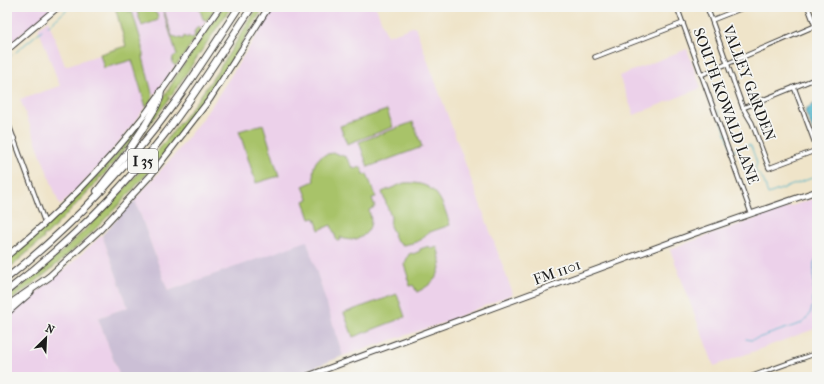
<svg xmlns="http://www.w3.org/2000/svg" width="824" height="384" viewBox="0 0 824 384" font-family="'IM FELL French Canon',serif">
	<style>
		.built { fill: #ecd1ea }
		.industrial { fill: #cbbfd5 }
		.green { fill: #a8c369; stroke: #627042 }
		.water { fill: #49b1c8; stroke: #326672 }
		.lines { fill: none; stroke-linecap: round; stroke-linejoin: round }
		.stream { stroke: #49b1c8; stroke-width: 1 }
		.street-casing { stroke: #3c3a36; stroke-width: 5.5 }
		.secondary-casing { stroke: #3c3a36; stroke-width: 7 }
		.highway-casing { stroke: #3c3a36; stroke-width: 8 }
		.street { stroke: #fff; stroke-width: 3.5 }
		.secondary { stroke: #fff; stroke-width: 5 }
		.highway { stroke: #fff; stroke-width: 6 }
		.labels { text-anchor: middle; stroke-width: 3.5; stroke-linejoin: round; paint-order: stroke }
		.shield { fill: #f6f6f2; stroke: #5d5d5c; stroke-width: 1 }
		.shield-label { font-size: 14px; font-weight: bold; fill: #1c1c1c }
		.street-label { font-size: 15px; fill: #1c1c1c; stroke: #f6f6f2 }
	</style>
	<rect width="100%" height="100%" fill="#f6f6f2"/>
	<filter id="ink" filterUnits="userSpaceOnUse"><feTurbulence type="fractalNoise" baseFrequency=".025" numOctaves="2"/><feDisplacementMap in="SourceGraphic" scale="8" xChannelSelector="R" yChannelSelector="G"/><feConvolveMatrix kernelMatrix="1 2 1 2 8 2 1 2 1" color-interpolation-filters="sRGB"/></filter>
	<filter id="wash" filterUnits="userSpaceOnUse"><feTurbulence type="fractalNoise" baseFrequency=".012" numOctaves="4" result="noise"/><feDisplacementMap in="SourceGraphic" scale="16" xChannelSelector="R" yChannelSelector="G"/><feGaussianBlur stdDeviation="0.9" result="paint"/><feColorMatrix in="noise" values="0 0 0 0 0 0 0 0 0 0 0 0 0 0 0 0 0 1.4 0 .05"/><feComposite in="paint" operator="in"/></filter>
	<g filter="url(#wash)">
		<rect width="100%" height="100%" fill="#efe4c9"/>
		<!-- built -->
		<g class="built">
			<path d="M7,7H53L7,46Z"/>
			<path d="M115,7H216L158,90L127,132L99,166L60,206L20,99L60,86L38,28L48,20L65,66L126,46Z"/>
			<path d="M275,7H376L387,36L415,26L513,294L440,324L343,356L307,242L168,291L135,200L176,153L212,105Z"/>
			<path d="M687,49L701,88L634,115L619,76Z"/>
			<path d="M817,197V328L714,366L670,249Z"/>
			<path d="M102,235L128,307L98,318L120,377H7V317L62,272Z"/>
		</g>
		<!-- industrial -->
		<path class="industrial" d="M135,200L168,291L307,241L343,356L289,377H120L98,318L128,307L102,235Z"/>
		<!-- green -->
		<g class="green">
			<path d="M115,7H120L123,10H129V12L132,11L143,47V57L153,97L146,107L132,60L104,68L100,54L126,46Z"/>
			<path d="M140,7H151L153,11L157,14L158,20L142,26L137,12Z"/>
			<path d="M158,7H163L172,36L183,39L184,36L188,39V36L192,39L195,35L194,32L198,26L200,27L201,31L199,33L178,63H177V65H174L172,63L173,57L177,55L162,7Z"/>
			<path d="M199,7H216L207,20H205L203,19Z"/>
			<path d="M223,7H231L171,96L169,95L168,96L170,98L144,132L178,73Z"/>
			<path d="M258,7H264C242,43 220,80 195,114C141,185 80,252 7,303V298C76,245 137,180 189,111C215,78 236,42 258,7Z"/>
			<path d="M387,110L393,127L347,144L340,126Z"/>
			<path d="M146,118H147L127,146L101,178L99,177L98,179L99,180L46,236L44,234L43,236L44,238L7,270V260C59,217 105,171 146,118Z"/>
			<path d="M413,122L422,147L368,167L359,142Z"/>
			<path d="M263,124L279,176L256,183L239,131Z"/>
			<path d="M335,153L346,157L354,169L361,167L364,175L367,174L376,197L372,198L375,207L369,210C370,215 372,221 370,226C366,239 350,243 340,237L341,240L337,241L331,225L319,230L315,218L310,219L304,201L308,199L303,186L314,181C311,164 317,154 335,153Z"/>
			<path d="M404,183C436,181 442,199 450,225L427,233L421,240L413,243L403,245L397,242L393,235L394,234L390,226L391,217L382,192Z"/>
			<path d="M429,246L431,249L437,247C445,269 438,282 417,292L413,285L410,286L407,277H408L404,265L409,254L412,253L413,254L420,251V249Z"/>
			<path d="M397,294L405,317L353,337L344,313Z"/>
		</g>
		<!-- water -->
		<path class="water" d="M817,102V140L805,112L807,108Z"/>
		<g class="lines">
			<!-- stream -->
			<g class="stream">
				<path d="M48,26L70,7"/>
				<path d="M16,52L42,30"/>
				<path d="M7,60L12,55"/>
				<path d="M718,110L732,151L749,145L751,146L757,163C753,173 757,171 762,178C765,182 766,189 768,194L812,178"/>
				<path d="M746,339L751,340L758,338L802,323L809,316L813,305L814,264L817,257"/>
			</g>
		</g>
	</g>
	<g filter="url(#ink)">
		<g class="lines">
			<!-- street casing -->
			<g class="street-casing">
				<g id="street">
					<path d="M677,7L751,213"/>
					<path d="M707,7L743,108L752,123L769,168L817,150"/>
					<path d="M808,7L817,31"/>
					<path d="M712,20L745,7"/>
					<path d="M595,57L683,23"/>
					<path d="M701,75L815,26"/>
					<path d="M794,87L817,149"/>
					<path d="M743,108L817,78"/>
					<path d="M7,120L45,223"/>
					<path d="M7,141L14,138"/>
					<path d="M750,377L817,353"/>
				</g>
			</g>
			<!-- secondary casing -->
			<g class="secondary-casing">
				<g id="secondary">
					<path d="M7,50L58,7"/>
					<path d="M7,256C57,215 103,168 143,117C170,81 194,43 220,7"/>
					<path d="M46,279L100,230L151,175L210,99L268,8"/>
					<path d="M7,313L31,292"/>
					<path d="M305,377L693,234L817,191"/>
				</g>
			</g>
			<!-- highway casing -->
			<g class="highway-casing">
				<g id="highway">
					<path d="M266,10L268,7"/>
					<path d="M97,191L126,154L142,130L156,107L160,98L161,91"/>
					<path d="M7,278C70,228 125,170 173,105C196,74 217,40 239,7"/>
					<path d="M7,291C65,246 119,193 164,135C196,94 223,50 252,7"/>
					<path d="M7,306L49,277"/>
				</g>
			</g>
			<!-- street -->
			<use href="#street" class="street"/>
			<!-- secondary -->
			<use href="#secondary" class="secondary"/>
			<!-- highway -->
			<use href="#highway" class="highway"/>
		</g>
	</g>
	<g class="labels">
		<!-- shield labels -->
		<rect class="shield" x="128" y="149" width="30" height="24" rx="3"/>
		<g class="shield-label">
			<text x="143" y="166">I 35</text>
		</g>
		<!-- street labels -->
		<g class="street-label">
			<text transform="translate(749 83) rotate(69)" y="5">VALLEY GARDEN</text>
			<text transform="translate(726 106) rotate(70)" y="5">SOUTH KOWALD LANE</text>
			<text transform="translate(557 272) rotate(-20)" y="5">FM 1101</text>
		</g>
	</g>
	<!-- margin -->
	<rect width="824" height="384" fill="none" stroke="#f6f6f2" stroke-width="24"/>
	<!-- north arrow -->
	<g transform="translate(46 338) rotate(24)" stroke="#f6f6f2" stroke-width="3" paint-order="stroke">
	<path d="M0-3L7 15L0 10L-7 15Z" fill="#1c1c1c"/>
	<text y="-6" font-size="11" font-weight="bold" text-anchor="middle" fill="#1c1c1c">N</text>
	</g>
</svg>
